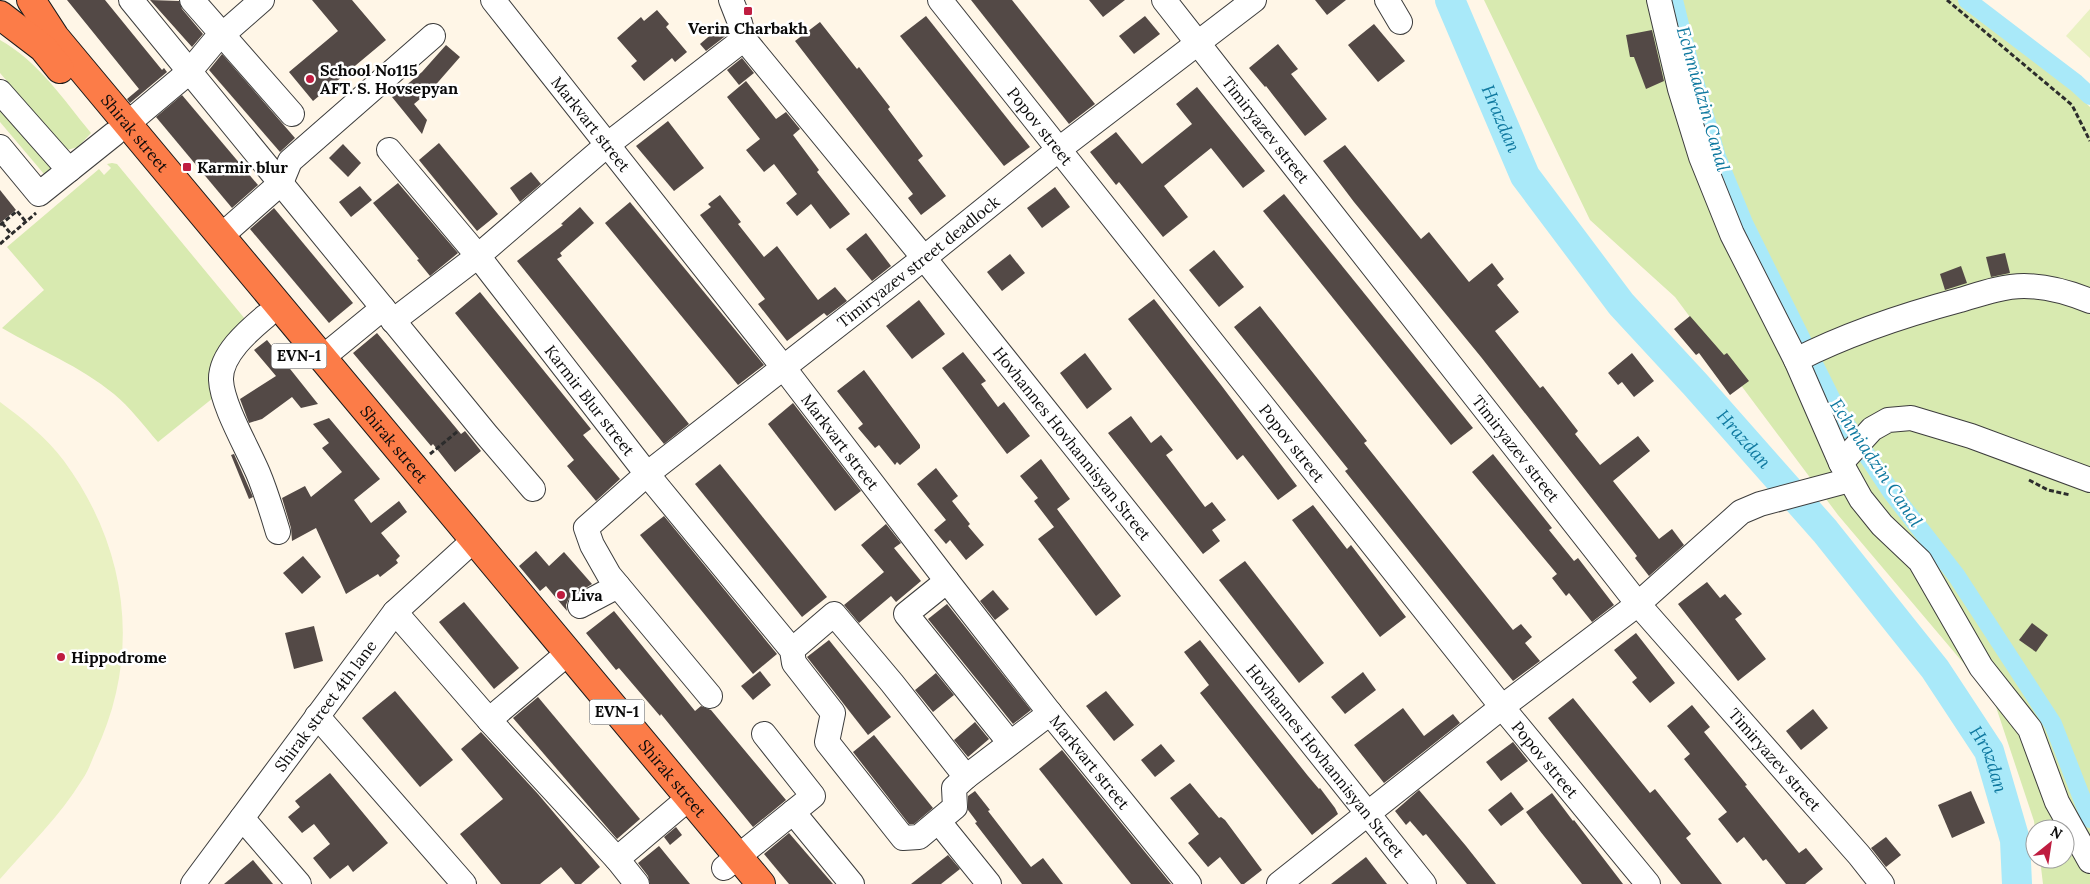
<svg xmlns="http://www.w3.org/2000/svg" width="2090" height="884" viewBox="0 0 2090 884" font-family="Lora,serif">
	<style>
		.green { fill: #d8eab0 }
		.pitch { fill: #e9f1c2 }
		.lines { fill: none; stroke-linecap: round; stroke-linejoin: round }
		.canal { stroke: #a9e9f9; stroke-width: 18 }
		.river { stroke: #a9e9f9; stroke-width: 30 }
		.building { fill: #534946 }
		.minor-casing { stroke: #3d3d3d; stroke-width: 26 }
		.highway-casing { stroke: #1b1b1b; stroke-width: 30 }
		.path { stroke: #2c2c2c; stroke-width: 3; stroke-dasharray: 5 2.5; stroke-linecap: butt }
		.minor { stroke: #fff; stroke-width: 24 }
		.highway { stroke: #fc7c48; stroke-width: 28 }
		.poi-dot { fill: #bf1d40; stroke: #fff; stroke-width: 2 }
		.labels { text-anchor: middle; stroke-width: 5; stroke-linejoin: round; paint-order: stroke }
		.shield { fill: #fff; stroke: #545454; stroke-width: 1 }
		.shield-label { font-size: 15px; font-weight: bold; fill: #0a0a0a }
		.poi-label { font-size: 16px; font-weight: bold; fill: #0a0a0a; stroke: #fff; text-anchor: start }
		.street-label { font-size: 16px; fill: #0a0a0a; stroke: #fff }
		.water-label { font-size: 18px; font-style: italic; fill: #0f79a0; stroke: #fff }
	</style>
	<rect width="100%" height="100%" fill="#fff6e7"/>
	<!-- green -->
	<g class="green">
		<path d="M1484,0H1964L2066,84L2090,107V884H2043L2040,859H2065V829H2035L2034,821L1993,698L1838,515L1675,297L1590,220Z"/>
		<path d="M0,40C39,62 63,99 91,133L78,147L67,150L0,73Z"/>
		<path d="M0,102L54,166L44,174L0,122Z"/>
		<path d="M112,163L117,164L245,319L213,398L158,442C144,426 130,407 114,394C80,366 39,350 2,328L44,290L7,247L99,169L104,175L111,168L107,164Z"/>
	</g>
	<!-- pitch -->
	<g class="pitch">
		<path d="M2090,9V58L2066,36Z"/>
		<path d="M0,402C23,419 46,437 64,461C128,548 142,655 95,753C91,762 88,772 82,780C60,816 28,847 0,879Z"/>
	</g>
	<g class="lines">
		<!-- canal -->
		<g class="canal">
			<path d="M1674,0L1689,61L1717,157L1744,223L1838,412L1892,493L1956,575L2053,724L2090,819"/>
			<path d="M1967,0L2076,83L2090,96"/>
		</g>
		<!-- river -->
		<path class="river" id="s1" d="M1450,0L1525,176L1621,304L1695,384L1825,531L1935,669L1989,751L2015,840L2017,884"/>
	</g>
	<!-- building -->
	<g class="building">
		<path d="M67,0H105L162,70L164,68L167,72L130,103L127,99L139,89Z"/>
		<path d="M150,0L179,1L182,9L203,34L192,47Z"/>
		<path d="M312,0H352L386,40L313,101L289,72L338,31Z"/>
		<path d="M971,0H1012L1095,104L1069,124Z"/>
		<path d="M1089,0H1125L1103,17Z"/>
		<path d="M1315,0H1346L1327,15Z"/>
		<path d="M657,10L669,24L666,27L687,52L675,62L672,58L644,81L631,66L637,61L617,38L641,17L644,21Z"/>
		<path d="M926,16L1030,147L1004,166L900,36Z"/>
		<path d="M1145,16L1160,34L1134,54L1119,36Z"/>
		<path d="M820,22L857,69L859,67L890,107L888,109L923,156L918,160L946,196L921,215L908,198L913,194L795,41Z"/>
		<path d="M1374,24L1405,61L1378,82L1348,45Z"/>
		<path d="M721,26L728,34L706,51L700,44Z"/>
		<path d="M1652,30L1664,81L1646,89L1634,57H1630L1626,35Z"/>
		<path d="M1278,44L1298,69L1291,74L1327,119L1305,136L1266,86L1265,87L1249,68Z"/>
		<path d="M446,45L460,57L432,89L414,104L427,120L422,134L392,97L422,72Z"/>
		<path d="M222,54L295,138L280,152L209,70Z"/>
		<path d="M742,58L754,73L739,85L727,70Z"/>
		<path d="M746,81L776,119L786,112L800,129L793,135L819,170L817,172L850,214L830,229L811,204L797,216L786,203L797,194L774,164L764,172L746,150L760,139L727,97Z"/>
		<path d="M1197,87L1265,171L1243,188L1211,148L1164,186L1188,217L1163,237L1119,182L1116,185L1090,152L1116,132L1142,164L1192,124L1176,104Z"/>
		<path d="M182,95L258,185L232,208L156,117Z"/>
		<path d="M668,121L704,168L674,191L636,146Z"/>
		<path d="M439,143L498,214L477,231L419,160Z"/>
		<path d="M343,144L361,163L348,177L329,158Z"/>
		<path d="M1345,145L1421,239L1429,232L1469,282L1492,263L1504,279L1497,285L1519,312L1495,331L1540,388L1543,386L1561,409L1578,431L1575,434L1600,465L1638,436L1650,451L1613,481L1659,539L1672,529L1684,545L1649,576L1635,558L1637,556L1481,357L1354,202L1323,161Z"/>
		<path d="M531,172L541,184L520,202L510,188Z"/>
		<path d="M398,183L458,253L430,276L417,260L419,259L373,203Z"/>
		<path d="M360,186L372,200L351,217L339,202Z"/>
		<path d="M1055,187L1070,207L1042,228L1027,208Z"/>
		<path d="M0,190L16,210L0,223Z"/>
		<path d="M1284,194L1473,428L1451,445L1263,211Z"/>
		<path d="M720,195L741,222L738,224L764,257L777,246L818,300L835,287L847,301L827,316L824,313L787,341L758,304L765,299L700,215L711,207L708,204Z"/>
		<path d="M630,202L764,365L738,385L605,223Z"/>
		<path d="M580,207L594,223L560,253L562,256L557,259L689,424L664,444L517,261L563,225L561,224Z"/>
		<path d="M274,208L353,303L329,323L250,229Z"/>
		<path d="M866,233L891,266L872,281L846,249Z"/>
		<path d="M1214,250L1244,287L1219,307L1189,270Z"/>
		<path d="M2005,253L2010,273L1991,277L1986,257Z"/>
		<path d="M1010,254L1025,273L1002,291L987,272Z"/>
		<path d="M1961,266L1967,283L1945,290L1940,274Z"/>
		<path d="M480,292L591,429L583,435L620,479L596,501L567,466L574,460L455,313Z"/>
		<path d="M1154,299L1221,385L1297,486L1278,500L1243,455L1237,460L1128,319Z"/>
		<path d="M919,300L945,334L912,359L886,326Z"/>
		<path d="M1260,306L1367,441L1364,443L1513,630L1521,624L1532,637L1525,643L1540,661L1513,681L1345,471L1348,469L1234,327Z"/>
		<path d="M1690,316L1724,355L1727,353L1749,381L1730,395L1699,353L1696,355L1674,329Z"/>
		<path d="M377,333L461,434L465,431L481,451L455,472L433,444L431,446L353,353Z"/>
		<path d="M267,340L318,404L301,408L292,397L262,419L249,423L240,399L276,376L254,350Z"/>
		<path d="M963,352L986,381L981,384L998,407L1004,402L1030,436L1007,454L942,368Z"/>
		<path d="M1085,353L1112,389L1087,409L1060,373Z"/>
		<path d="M1632,353L1654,381L1634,397L1622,382L1618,385L1608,373Z"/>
		<path d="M864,370L920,445V448L900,465L897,462L895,465L879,445L875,448L858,428L863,424L837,391Z"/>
		<path d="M793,403L861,491L835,511L768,424Z"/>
		<path d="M1131,416L1151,443L1161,435L1173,450L1166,455L1205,507L1212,502L1226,520L1212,530L1220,541L1203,554L1108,433Z"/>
		<path d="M329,418L380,479L354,500L371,523L399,501L407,512L381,533L400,556L396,560L398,563L380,577L378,574L346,594L316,528L292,541L291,528L282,498L305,486L311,497L342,472L322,448L329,443L313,424Z"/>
		<path d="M234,454L253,497L249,499L231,455Z"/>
		<path d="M1493,454L1552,528L1549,530L1574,561L1578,558L1614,605L1592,622L1569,593L1566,596L1552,578L1557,574L1472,472Z"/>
		<path d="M1041,459L1070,499L1057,509L1121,596L1096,616L1038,539L1054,527L1034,501L1038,498L1020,476Z"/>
		<path d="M720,464L827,597L802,617L695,484Z"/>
		<path d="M936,468L958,496L952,501L970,524L968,526L984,545L966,560L950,540L946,544L934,530L946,520L917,484Z"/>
		<path d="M1313,505L1347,549L1351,545L1406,617L1380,637L1292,520Z"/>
		<path d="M664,516L777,654L753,674L640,535Z"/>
		<path d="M886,524L901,543L894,548L921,581L896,602L891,596L859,623L844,605L884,572L861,545Z"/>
		<path d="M536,551L549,566L564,552L592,584L569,598L566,605L567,611L546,586L540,591L519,566Z"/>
		<path d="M303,556L321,577L302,594L283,573Z"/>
		<path d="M1245,561L1324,663L1299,683L1219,580Z"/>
		<path d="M1707,582L1720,598L1725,594L1742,614L1735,619L1766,659L1738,681L1678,604Z"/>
		<path d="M993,590L1009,609L995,620L980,601Z"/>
		<path d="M464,602L519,668L494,689L439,622Z"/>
		<path d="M947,604L1031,710L1013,724L928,619Z"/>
		<path d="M614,611L695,711L701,706L711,710L786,800L753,827L661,714L660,716L619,668L616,670L586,633Z"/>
		<path d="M2032,623L2048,635L2036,652L2019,640Z"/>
		<path d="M314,626L323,661L294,669L285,633Z"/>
		<path d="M1636,633L1675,683L1650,703L1632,682L1637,678L1614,650Z"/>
		<path d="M829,640L891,717L868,735L807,657Z"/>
		<path d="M1200,640L1308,776L1319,789L1320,788L1335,808L1338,814L1312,835L1200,693L1209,685L1184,652Z"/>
		<path d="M760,671L771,685L753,700L741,686Z"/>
		<path d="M1363,672L1376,690L1345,714L1331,697Z"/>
		<path d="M936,673L954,695L933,712L915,690Z"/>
		<path d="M395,691L453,760L420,787L362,718Z"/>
		<path d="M1106,691L1134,725L1114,741L1086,706Z"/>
		<path d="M538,697L640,819L617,839L513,718Z"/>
		<path d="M1573,698L1650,793L1655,789L1691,834L1686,838L1722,884H1681L1563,737L1548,718Z"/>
		<path d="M1692,705L1710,727L1704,732L1747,785L1745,786L1799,853L1806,848L1823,869L1805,884H1786L1766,859L1763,861L1744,837L1737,843L1718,819L1727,812L1684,759L1690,754L1667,726Z"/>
		<path d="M1403,708L1424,736L1453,714L1460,723L1384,783L1354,745Z"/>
		<path d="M1813,709L1828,728L1801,750L1786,731Z"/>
		<path d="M975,722L989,739L968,757L954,740Z"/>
		<path d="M481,732L538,794L600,867L581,884H575L561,867L540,884H501L460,834L503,799L461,749Z"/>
		<path d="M874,735L933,808L914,824H909L853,752Z"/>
		<path d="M1513,742L1528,761L1501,781L1486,762Z"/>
		<path d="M1161,744L1175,761L1155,777L1141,760Z"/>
		<path d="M1062,750L1171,884H1131L1039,769Z"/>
		<path d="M330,773L388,843L353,872L348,865L330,879L313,858L330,844L314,824L302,833L288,817L300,807L295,801Z"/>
		<path d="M1190,783L1219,818L1221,817L1225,820L1262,870L1244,884H1241L1220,857L1208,867L1188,843L1199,834L1170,798Z"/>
		<path d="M1419,790L1466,846L1496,884H1467L1426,834L1423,836L1410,821L1406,825L1395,811Z"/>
		<path d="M975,791L990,810L988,811L1031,867L1043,858L1063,884H1022L975,823L977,822L968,810V796Z"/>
		<path d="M1971,791L1985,823L1952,838L1938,805Z"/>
		<path d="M1511,792L1524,809L1501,826L1488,810Z"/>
		<path d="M1552,793L1573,821L1574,820L1623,884H1582L1540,831L1526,812Z"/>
		<path d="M676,827L682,835L670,845L664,837Z"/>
		<path d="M789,833L833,884H789L764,854Z"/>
		<path d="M1886,837L1901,855L1886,867L1871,848Z"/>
		<path d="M659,846L690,884H650L648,876L638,863Z"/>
		<path d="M948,855L960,869L941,884H911Z"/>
		<path d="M1366,857L1387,884H1331Z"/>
		<path d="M253,860L273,884H224Z"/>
	</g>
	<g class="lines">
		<!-- minor casing -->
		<g class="minor-casing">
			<g id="minor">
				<path d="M131,0L486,434L533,489"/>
				<path d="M192,0L292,114"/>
				<path id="s2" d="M493,0L783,367L947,581L1050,713L1189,884"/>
				<path id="s3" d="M731,0L740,23L744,39L924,258L1424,884"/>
				<path id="s4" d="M940,0L1502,707L1648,884"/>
				<path id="s5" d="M1164,0L1638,604L1859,855L1882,884"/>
				<path d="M1387,0L1400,22"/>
				<path d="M1659,0L1680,89L1701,157L1732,234L1796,360L1841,463L1861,499L1882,525L1920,561L1981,667L2030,729L2057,802L2090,861"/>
				<path d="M0,92L69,170L114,134"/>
				<path d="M127,124L189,72L214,42L262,0"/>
				<path d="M0,147L39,194L69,170"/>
				<path id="s6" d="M389,150L478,256L647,474L792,650L794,663L833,713L827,742L903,838L919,837L955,807L954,788L966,777L1050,713"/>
				<path d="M221,236L281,183L290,161L433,36"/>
				<path d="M266,316C248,331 220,355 221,380C222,405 248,449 258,473C266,492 272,512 278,532"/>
				<path d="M393,321L478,256L607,145L744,39"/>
				<path d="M322,358L383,308"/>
				<path d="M1796,360C1849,333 1904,315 1960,300C1980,294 2003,286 2024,286C2047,286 2068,292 2090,301"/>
				<path d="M1841,463L1872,429L1888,420L1911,418L1971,436L2090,480"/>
				<path d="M947,581L906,614L1010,743"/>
				<path d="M580,606L618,586"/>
				<path d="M395,612L489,720L617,859L637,884"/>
				<path d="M792,650L834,614L892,683L966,777"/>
				<path id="s7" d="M710,696L609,575L592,545L586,528L647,474L924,258L1058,150L1254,0"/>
				<path d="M317,716L464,884"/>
				<path d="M489,720L568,653"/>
				<path d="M793,812L852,884"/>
				<path d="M242,818L299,884"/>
				<path d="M939,822L989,884"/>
				<path d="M617,859L689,798"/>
				<path d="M724,868L813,796L764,734"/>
				<path id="s8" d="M193,884L395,612L474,540"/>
				<path d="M1279,884L1502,707L1638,604L1741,512L1760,504L1850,480"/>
			</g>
		</g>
		<!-- highway casing -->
		<g class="highway-casing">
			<g id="highway">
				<path id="s9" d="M31,0L55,37L761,884"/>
				<path d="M0,15L43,48L60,69"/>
			</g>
		</g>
		<!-- path -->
		<g class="path">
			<path d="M1947,0L2072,105L2090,141"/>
			<path d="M2,223L11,234"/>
			<path d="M0,225L17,211L26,222"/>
			<path d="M0,244L36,213"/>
			<path d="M430,454L458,431"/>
			<path d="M2029,480L2048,490L2070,495"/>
		</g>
		<!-- minor -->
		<use href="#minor" class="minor"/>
		<!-- highway -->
		<use href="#highway" class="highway"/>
	</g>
	<!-- markers -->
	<g class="poi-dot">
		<rect x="743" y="6" width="10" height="10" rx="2.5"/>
		<circle cx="310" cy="79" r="5"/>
		<rect x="182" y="162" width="10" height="10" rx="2.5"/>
		<circle cx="561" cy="595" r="5"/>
		<circle cx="61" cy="657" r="5"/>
	</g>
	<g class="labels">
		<!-- shield labels -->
		<g class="shield">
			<rect x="271.5" y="343.5" width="55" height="25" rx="4"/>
			<rect x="589.5" y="699.5" width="55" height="25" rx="4"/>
		</g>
		<g class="shield-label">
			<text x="299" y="361">EVN-1</text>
			<text x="617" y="717">EVN-1</text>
		</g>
		<!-- poi labels -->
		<g class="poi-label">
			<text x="748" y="34" text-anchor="middle">Verin Charbakh</text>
			<text x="320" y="76">School No115<tspan x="320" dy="18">AFT. S. Hovsepyan</tspan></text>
			<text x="197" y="173">Karmir blur</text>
			<text x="571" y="601">Liva</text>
			<text x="71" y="663">Hippodrome</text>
		</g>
		<!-- street labels -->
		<g class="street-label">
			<text dy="6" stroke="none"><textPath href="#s2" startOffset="158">Markvart street</textPath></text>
			<text dy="6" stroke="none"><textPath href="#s4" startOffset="161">Popov street</textPath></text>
			<text dy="6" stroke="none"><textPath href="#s5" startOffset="165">Timiryazev street</textPath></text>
			<text dy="6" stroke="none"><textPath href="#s9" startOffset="169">Shirak street</textPath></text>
			<text dy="6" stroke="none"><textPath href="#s7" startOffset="636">Timiryazev street deadlock</textPath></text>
			<text dy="6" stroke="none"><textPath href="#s6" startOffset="321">Karmir Blur street</textPath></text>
			<text dy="6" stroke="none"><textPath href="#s2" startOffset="562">Markvart street</textPath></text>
			<text dy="6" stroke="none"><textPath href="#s9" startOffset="574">Shirak street</textPath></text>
			<text dy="6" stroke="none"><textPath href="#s3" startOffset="562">Hovhannes Hovhannisyan Street</textPath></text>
			<text dy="6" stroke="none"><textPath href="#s4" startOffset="566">Popov street</textPath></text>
			<text dy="6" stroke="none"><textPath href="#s5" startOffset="570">Timiryazev street</textPath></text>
			<text dy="6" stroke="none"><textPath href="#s8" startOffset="222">Shirak street 4th lane</textPath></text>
			<text dy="6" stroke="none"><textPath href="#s5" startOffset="975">Timiryazev street</textPath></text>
			<text dy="6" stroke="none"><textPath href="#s4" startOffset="971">Popov street</textPath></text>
			<text dy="6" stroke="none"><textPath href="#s3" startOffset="968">Hovhannes Hovhannisyan Street</textPath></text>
			<text dy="6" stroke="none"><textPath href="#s2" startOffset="968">Markvart street</textPath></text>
			<text dy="6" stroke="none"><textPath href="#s9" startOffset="1009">Shirak street</textPath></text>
		</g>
		<!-- water labels -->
		<g class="water-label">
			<text transform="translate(1703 99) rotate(74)" y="6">Echmiadzin Canal</text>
			<text dy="6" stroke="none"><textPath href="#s1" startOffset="129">Hrazdan</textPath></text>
			<text dy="6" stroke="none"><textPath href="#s1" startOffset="534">Hrazdan</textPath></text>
			<text transform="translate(1876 463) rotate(56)" y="6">Echmiadzin Canal</text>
			<text dy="6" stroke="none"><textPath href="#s1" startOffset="939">Hrazdan</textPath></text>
		</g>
	</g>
	<!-- north arrow -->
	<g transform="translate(2050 844) rotate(30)"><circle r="24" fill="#ffffff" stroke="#9d9d9d"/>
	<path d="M0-4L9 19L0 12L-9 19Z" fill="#bf1d40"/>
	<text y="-8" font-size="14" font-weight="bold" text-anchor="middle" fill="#0a0a0a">N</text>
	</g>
</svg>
